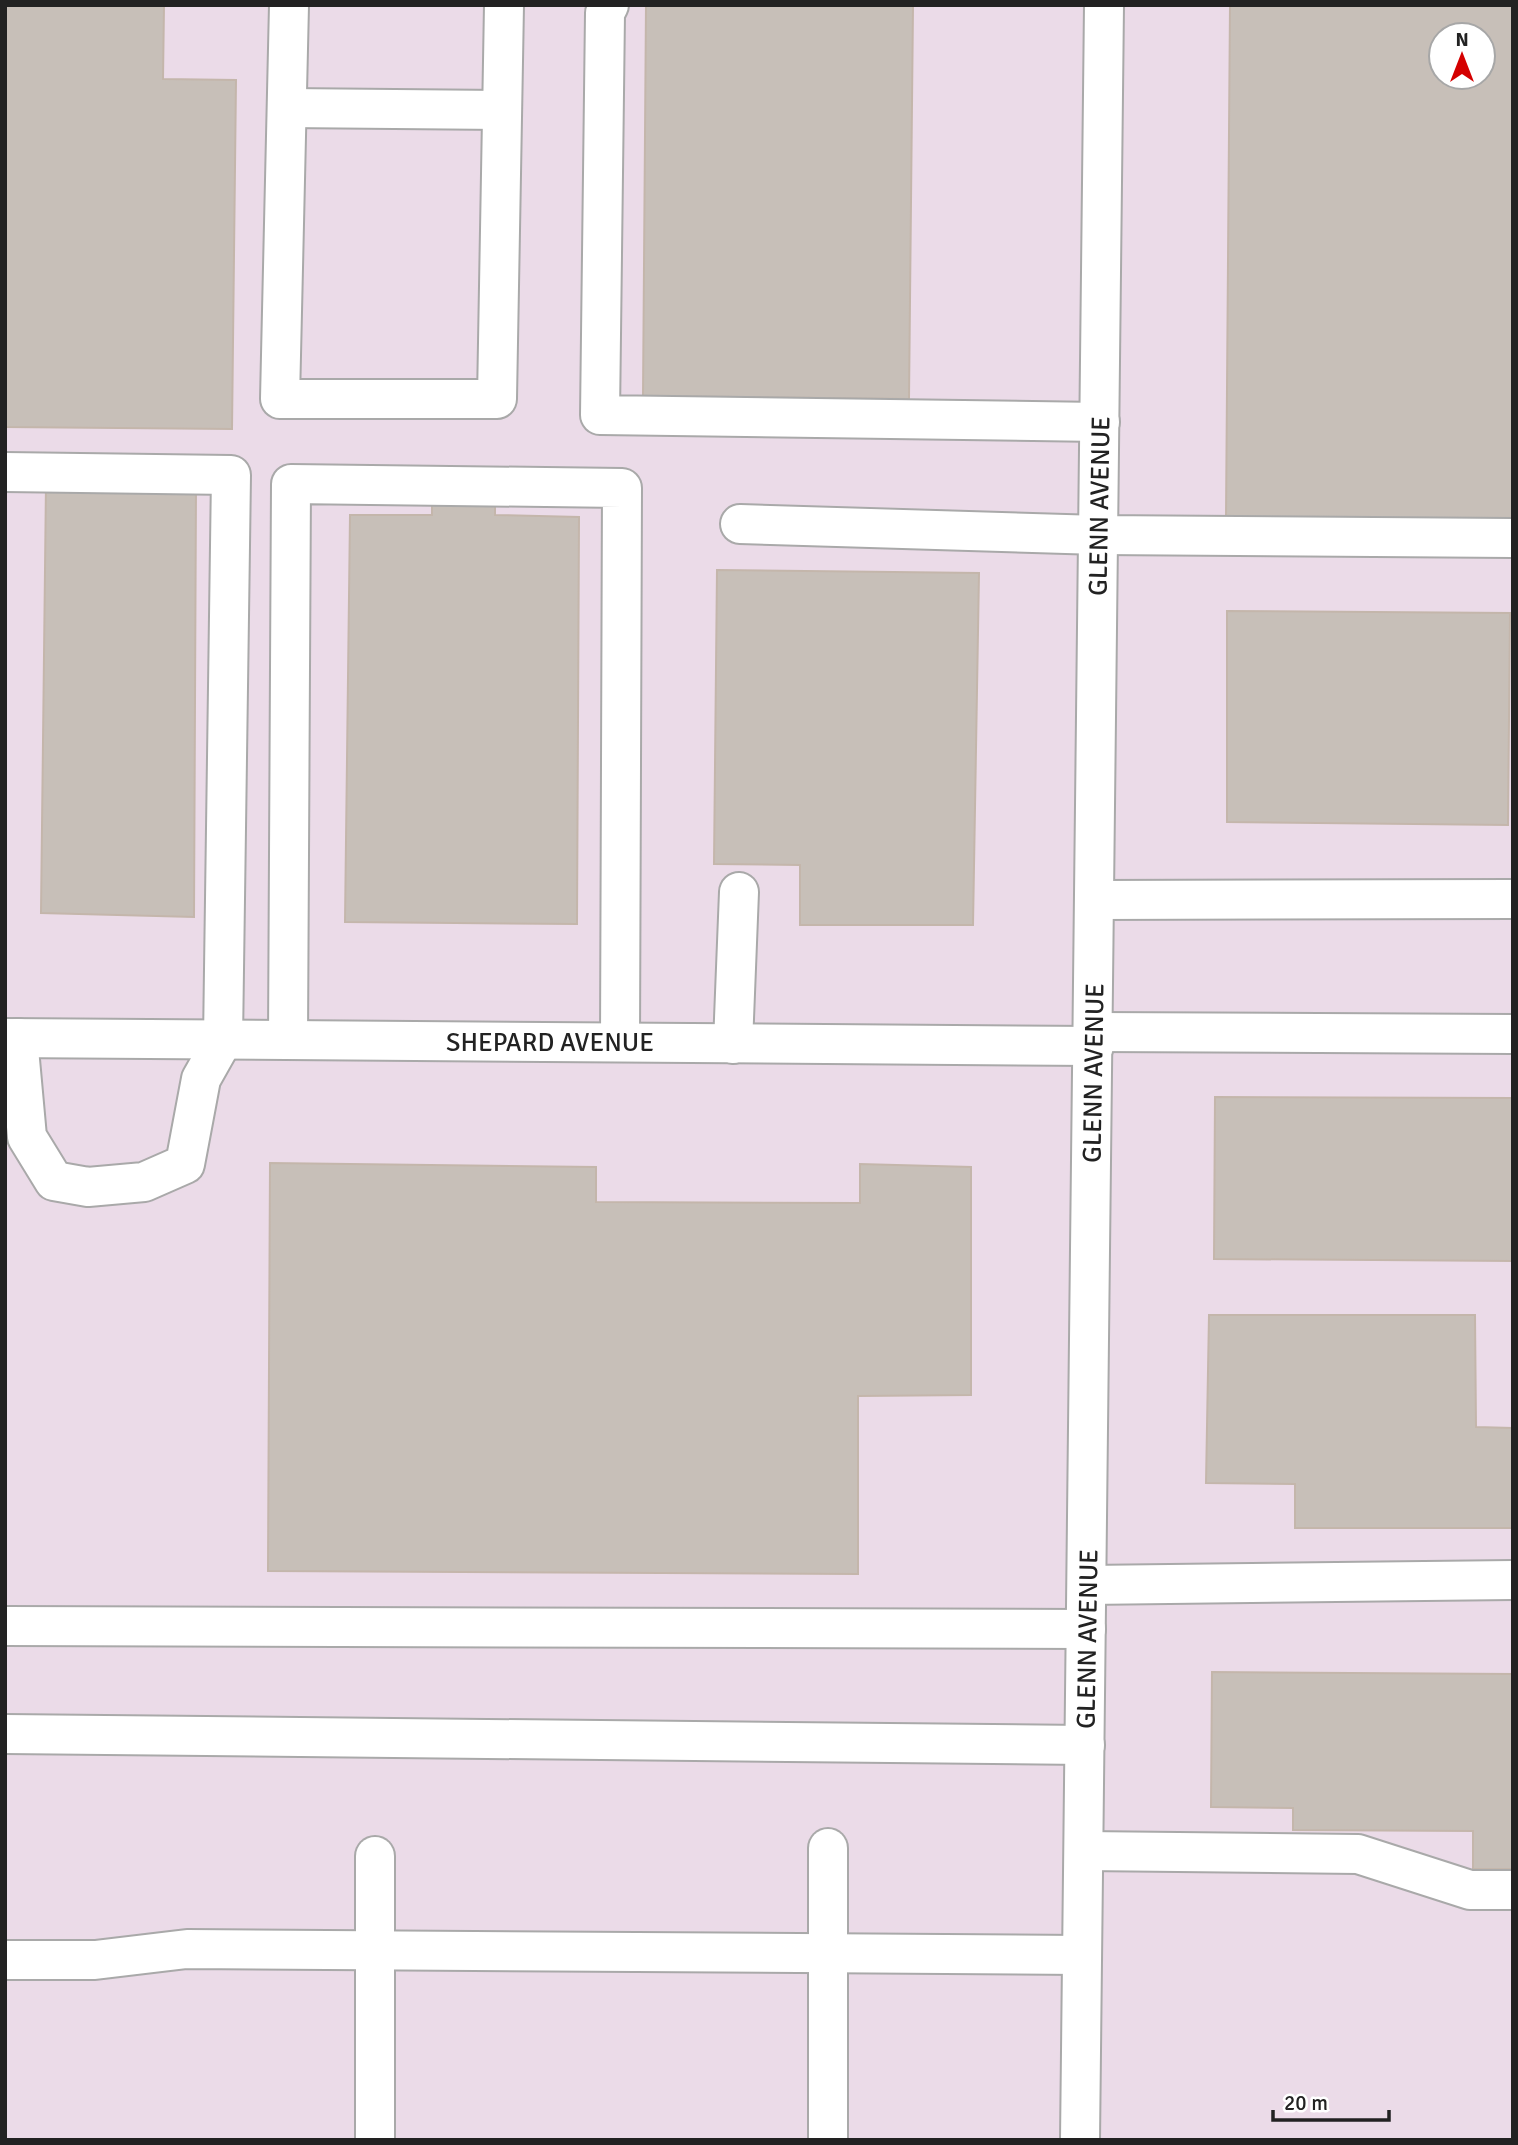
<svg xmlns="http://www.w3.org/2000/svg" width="1518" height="2145" viewBox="0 0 1518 2145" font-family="Signika,sans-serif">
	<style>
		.industrial { fill: #ebdbe8; fill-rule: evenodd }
		.building { fill: #c7bfb8; stroke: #c4b6ab; stroke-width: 2; fill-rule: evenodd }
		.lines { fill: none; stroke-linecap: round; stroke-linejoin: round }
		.minor-casing { stroke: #a9a9a9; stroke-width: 42 }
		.minor { stroke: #fff; stroke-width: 38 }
		.labels { text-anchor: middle; stroke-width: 7; stroke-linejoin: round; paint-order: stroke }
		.street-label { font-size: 26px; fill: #222; stroke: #fff }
	</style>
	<rect width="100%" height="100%" fill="#f2efe9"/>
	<!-- industrial -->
	<path class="industrial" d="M5,5H1513V2140H5ZM1441,35H1483V77H1441Z"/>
	<!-- building -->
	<g class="building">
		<path d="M5,5H164L163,79L236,80L232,429L5,427Z"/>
		<path d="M646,5H913L909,399L643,396Z"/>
		<path d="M1230,5H1513V519L1226,517ZM1441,35H1483V77H1441Z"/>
		<path d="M46,484L196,486L194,917L41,913Z"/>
		<path d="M495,494V515L579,517L577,924L345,922L350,515H432V495Z"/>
		<path d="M717,570L979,573L973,925H800V865L714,864Z"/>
		<path d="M1227,611L1510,613L1508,825L1227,822Z"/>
		<path d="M1215,1097L1513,1098V1261L1214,1259Z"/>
		<path d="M270,1163L596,1167V1202L860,1203V1164L971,1167V1395L858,1396V1574L268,1571Z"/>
		<path d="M1209,1315H1475L1476,1427L1512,1428L1513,1528H1295V1484L1206,1483Z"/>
		<path d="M1212,1672L1513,1674V1869H1473V1831L1293,1830V1808L1211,1807Z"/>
	</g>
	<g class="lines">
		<!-- minor casing -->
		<g class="minor-casing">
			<g id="minor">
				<path d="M289,5L280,399H497L504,5"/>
				<path d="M609,5L605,13L600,415L1100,422"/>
				<path d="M287,108L502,110"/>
				<path d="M5,472L231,475L223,1040L201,1079L185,1164L144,1182L88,1187L54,1181L27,1137L18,1038"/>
				<path d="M740,524L1099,535L1513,538"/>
				<path d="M1095,900L1513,899"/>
				<path d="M1094,1032L1513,1034"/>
				<path d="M5,1038L1094,1046"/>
				<path d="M288,1040L291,484L622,488L620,1042"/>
				<path d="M733,1044L739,892"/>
				<path d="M1087,1585L1513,1580"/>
				<path d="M5,1626L1086,1629"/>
				<path d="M5,1734L1085,1745"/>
				<path d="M828,1848V2140"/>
				<path d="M1084,1851L1358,1854L1470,1890H1513"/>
				<path d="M375,1856V2140"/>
				<path d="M5,1960H95L187,1949L1082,1955"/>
				<path d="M1080,2140L1104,5"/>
			</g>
		</g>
		<!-- minor -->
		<use href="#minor" class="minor"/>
	</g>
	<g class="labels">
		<!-- street labels -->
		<g class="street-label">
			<text transform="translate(1099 506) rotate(-89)" y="9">GLENN AVENUE</text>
			<text x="550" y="1051">SHEPARD AVENUE</text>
			<text transform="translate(1093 1073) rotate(-89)" y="9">GLENN AVENUE</text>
			<text transform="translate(1087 1639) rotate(-89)" y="9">GLENN AVENUE</text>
		</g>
	</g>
	<!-- border -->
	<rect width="1518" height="2145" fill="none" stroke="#222222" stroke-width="14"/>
	<!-- north arrow -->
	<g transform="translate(1462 56)"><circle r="33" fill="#ffffff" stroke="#a7a7a7" stroke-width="2"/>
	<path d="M0-5L12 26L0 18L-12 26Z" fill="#d40000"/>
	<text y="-10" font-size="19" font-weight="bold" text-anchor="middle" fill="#222222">N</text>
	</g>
	<!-- scale -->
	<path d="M1273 2110v10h116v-10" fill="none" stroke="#222222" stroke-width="3.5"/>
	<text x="1284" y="2110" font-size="21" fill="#222222" stroke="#ffffff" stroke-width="5" paint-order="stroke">20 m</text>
</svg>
